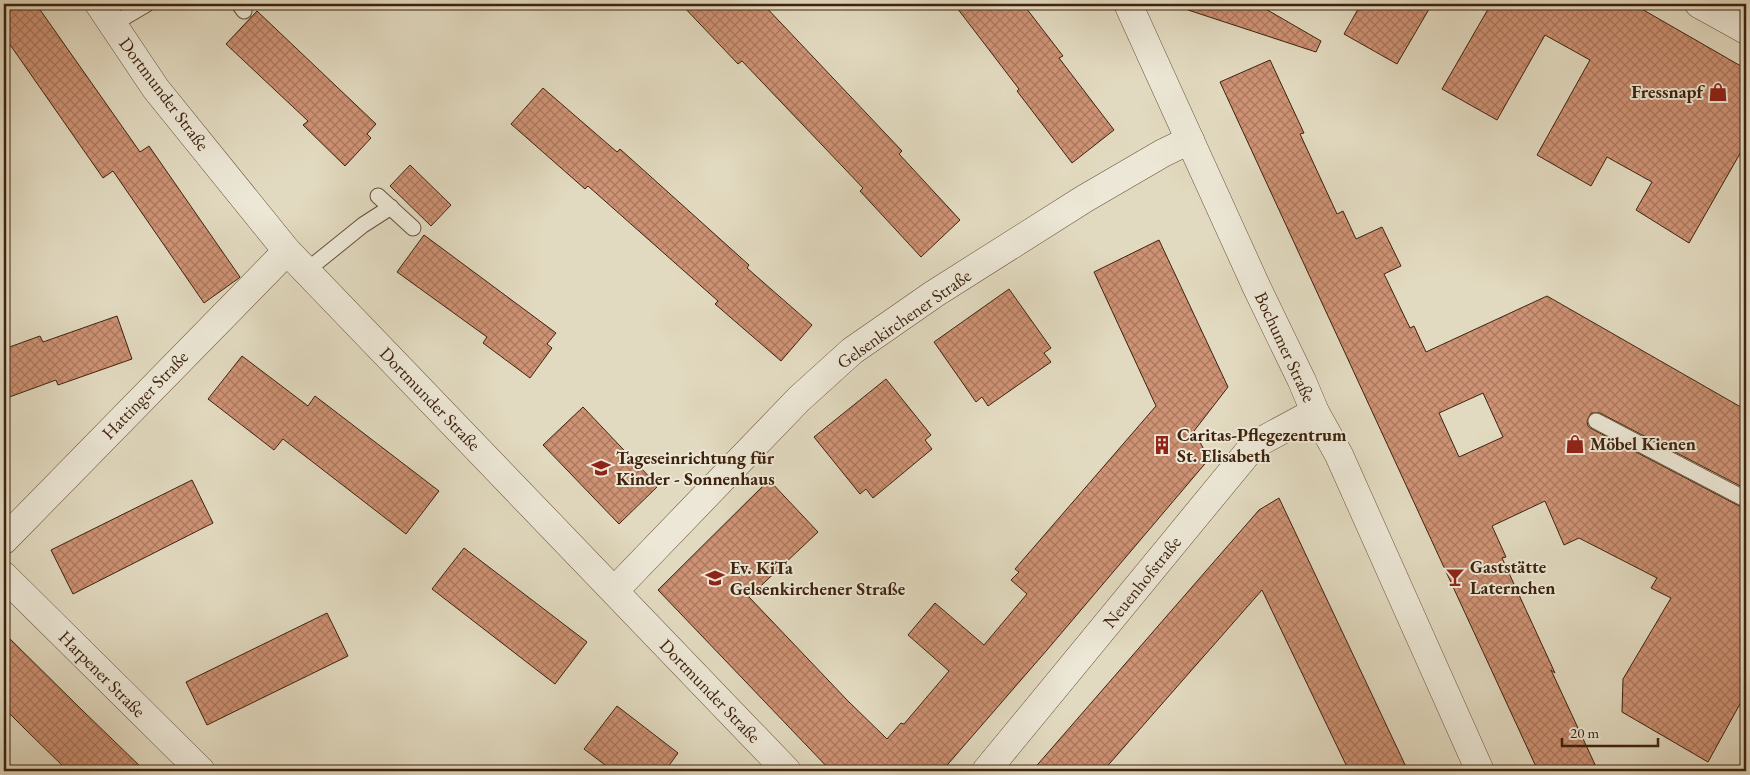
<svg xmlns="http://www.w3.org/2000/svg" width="1750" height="775" viewBox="0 0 1750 775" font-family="'EB Garamond',serif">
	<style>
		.building { fill: url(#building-cross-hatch); stroke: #3f230d; fill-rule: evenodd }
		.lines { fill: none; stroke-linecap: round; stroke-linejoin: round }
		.service-casing { stroke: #68513a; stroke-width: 17 }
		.minor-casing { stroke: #68513a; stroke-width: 29 }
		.tertiary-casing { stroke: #68513a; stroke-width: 29 }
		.service { stroke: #ece7d6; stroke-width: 15 }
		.minor { stroke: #ece7d6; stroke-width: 28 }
		.tertiary { stroke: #ece7d6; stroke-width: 28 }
		.labels { text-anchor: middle; stroke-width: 4; stroke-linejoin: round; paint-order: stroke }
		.poi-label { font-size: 18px; font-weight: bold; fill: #3f230d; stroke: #ece7d6; text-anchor: start }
		.street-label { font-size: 18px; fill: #3f230d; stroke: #ece7d6 }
	</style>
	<defs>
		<pattern id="building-cross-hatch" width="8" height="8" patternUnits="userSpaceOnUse" patternTransform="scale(1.25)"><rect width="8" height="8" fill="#ce9274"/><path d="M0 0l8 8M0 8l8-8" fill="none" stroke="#a9775e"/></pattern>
	</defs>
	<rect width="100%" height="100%" fill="#e2dac0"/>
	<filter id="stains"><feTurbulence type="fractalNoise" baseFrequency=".004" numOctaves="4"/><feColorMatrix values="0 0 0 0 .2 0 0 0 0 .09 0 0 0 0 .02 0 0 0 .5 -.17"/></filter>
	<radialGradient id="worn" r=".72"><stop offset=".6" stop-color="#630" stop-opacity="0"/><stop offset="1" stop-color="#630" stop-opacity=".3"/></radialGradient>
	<!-- building -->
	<g class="building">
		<path d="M4,4H36L140,152L149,146L240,277L239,278L204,303L113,171L103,178L4,36Z"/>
		<path d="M681,4H763L902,151L899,154L960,220L921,257L860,191L863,188L742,61L738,64Z"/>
		<path d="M954,4H1023L1063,56L1059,58L1114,130L1072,163L1017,91L1019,89Z"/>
		<path d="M1186,4H1257L1321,41L1316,52L1185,9Z"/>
		<path d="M1361,4H1432L1397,64L1344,34Z"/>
		<path d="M1491,4H1633L1746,69V143L1689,243L1636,210L1652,182L1607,157L1591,186L1537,155L1590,60L1545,35L1497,120L1442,89Z"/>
		<path d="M257,11L376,124L367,134L371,138L345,166L303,125L308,121L226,44Z"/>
		<path d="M1270,60L1304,133L1300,134L1337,214L1343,211L1356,239L1382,227L1401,266L1384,274L1410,328L1414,326L1426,352L1547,296L1746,410V489L1600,413H1591L1587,421L1588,426L1592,429L1741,507L1746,508V693L1708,762L1622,712L1623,679L1671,598L1651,588L1657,578L1579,538L1564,545L1545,501L1492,526L1506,557L1502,558L1555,673L1551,670L1598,771H1538L1220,82ZM1483,393L1503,437L1459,457L1439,413Z"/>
		<path d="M543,88L617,152L620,149L749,265L747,268L812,325L781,361L715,304L718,301L588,186L585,189L511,124Z"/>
		<path d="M410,165L451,205L431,226L390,186Z"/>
		<path d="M424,235L556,333L547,344L552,348L530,378L483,343L487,337L397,272Z"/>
		<path d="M1159,240L1228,387L1194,431L1209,459L1047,650L942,771H831L658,590L769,480L818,532L749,597L847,700L887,739L901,723L904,724L949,671L908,635L935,603L984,645L1027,594L1011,580L1019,572L1015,569L1156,406L1094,272Z"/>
		<path d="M1009,289L1051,348L1044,353L1051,362L988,406L982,397L976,402L934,342Z"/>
		<path d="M117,316L132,359L58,385L56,380L4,399V349L40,336L43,342Z"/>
		<path d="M242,356L308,406L315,396L439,491L406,534L283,439L274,450L208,399Z"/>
		<path d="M886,379L931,435L925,440L932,449L873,498L866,489L860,494L814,437Z"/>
		<path d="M583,407L658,486L619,524L543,445Z"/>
		<path d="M192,480L213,523L73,594L51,550Z"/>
		<path d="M1279,498L1408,771H1349L1262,590L1103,771H1032L1259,510Z"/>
		<path d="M464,548L587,642L555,684L432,589Z"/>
		<path d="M327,613L348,656L207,725L186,682Z"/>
		<path d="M4,633L82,710L145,771H68L26,730L4,708Z"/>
		<path d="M617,706L678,753L665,771H613L584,749Z"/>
	</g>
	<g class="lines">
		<!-- service casing -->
		<g class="service-casing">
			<g id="service">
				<path d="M239,4L244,11"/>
				<path d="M113,24L147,4"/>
				<path d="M378,196L413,228"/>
				<path d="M306,271L363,225L391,207"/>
				<path d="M1596,421L1745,499"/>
			</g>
		</g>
		<!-- minor casing -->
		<g class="minor-casing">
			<g id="minor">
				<path d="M99,4L156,89L287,251L787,771"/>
				<path d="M1699,4L1746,30"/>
				<path d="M4,540L287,251"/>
				<path d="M4,576L201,771"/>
				<path d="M615,590L799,399L852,351L934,294L1084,199L1163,153L1190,140"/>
				<path d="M986,771L1254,445L1315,412"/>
			</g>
		</g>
		<!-- tertiary casing -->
		<g class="tertiary-casing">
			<path id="tertiary" d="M1128,4L1257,288L1302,381L1315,412L1339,455L1480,771"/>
		</g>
		<!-- service -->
		<use href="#service" class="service"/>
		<!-- minor -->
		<use href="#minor" class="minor"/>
		<!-- tertiary -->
		<use href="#tertiary" class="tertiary"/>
	</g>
	<!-- icons -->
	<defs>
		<g id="shop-bare" transform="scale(1.5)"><path d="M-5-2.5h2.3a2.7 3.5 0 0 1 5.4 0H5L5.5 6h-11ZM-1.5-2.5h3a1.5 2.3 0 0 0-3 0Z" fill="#8f2418" stroke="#ece7d6" stroke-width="2.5" paint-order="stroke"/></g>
		<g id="building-bare" transform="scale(1.5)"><path d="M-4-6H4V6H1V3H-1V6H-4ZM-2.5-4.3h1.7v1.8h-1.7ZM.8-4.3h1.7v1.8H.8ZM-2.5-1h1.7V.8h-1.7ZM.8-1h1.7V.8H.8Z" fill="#8f2418" stroke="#ece7d6" stroke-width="2.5" paint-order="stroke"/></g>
		<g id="school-bare" transform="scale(1.5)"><path d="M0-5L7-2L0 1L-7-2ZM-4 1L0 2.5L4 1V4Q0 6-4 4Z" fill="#8f2418" stroke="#ece7d6" stroke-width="2.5" paint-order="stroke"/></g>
		<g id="bar-bare" transform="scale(1.5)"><path d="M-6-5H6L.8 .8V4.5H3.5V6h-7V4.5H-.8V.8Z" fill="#8f2418" stroke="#ece7d6" stroke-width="2.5" paint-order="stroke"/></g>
	</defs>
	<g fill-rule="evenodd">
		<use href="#shop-bare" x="1718" y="92"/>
		<use href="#shop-bare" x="1575" y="444"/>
		<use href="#building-bare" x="1162" y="445"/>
		<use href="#school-bare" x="601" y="468"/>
		<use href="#bar-bare" x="1455" y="577"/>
		<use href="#school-bare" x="715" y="578"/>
	</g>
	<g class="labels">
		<!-- poi labels -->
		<g class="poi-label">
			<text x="1703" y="98" text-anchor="end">Fressnapf</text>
			<text x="1177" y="441">Caritas-Pflegezentrum<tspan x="1177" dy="21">St. Elisabeth</tspan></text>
			<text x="1590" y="450">Möbel Kienen</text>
			<text x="616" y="464">Tageseinrichtung für<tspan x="616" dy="21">Kinder - Sonnenhaus</tspan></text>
			<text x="1470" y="573">Gaststätte<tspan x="1470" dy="21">Laternchen</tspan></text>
			<text x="730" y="574">Ev. KiTa<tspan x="730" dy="21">Gelsenkirchener Straße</tspan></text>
		</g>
		<!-- street labels -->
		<g class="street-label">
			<text transform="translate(164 94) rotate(53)" y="6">Dortmunder Straße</text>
			<text transform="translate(904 319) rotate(-35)" y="6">Gelsenkirchener Straße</text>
			<text transform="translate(1285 347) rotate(65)" y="6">Bochumer Straße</text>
			<text transform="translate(145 395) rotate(-46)" y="6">Hattinger Straße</text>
			<text transform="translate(430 399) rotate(46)" y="6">Dortmunder Straße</text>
			<text transform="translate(1142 582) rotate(-51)" y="6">Neuenhofstraße</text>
			<text transform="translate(102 674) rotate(45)" y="6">Harpener Straße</text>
			<text transform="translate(710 691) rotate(46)" y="6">Dortmunder Straße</text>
		</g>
	</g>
	<!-- margin -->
	<rect width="1750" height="775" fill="none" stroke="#e2dac0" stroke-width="20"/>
	<rect x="5" y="5" width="1740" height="765" fill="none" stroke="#3f230d" stroke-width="2.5"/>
	<rect x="10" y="10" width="1730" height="755" fill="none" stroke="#3f230d"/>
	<!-- scale -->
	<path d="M1562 738v8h96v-8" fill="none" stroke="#3f230d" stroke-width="2.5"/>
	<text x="1570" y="738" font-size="15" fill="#3f230d" stroke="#ece7d6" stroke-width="4" paint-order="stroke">20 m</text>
	<rect width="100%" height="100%" filter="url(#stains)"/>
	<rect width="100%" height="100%" fill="url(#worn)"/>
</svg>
